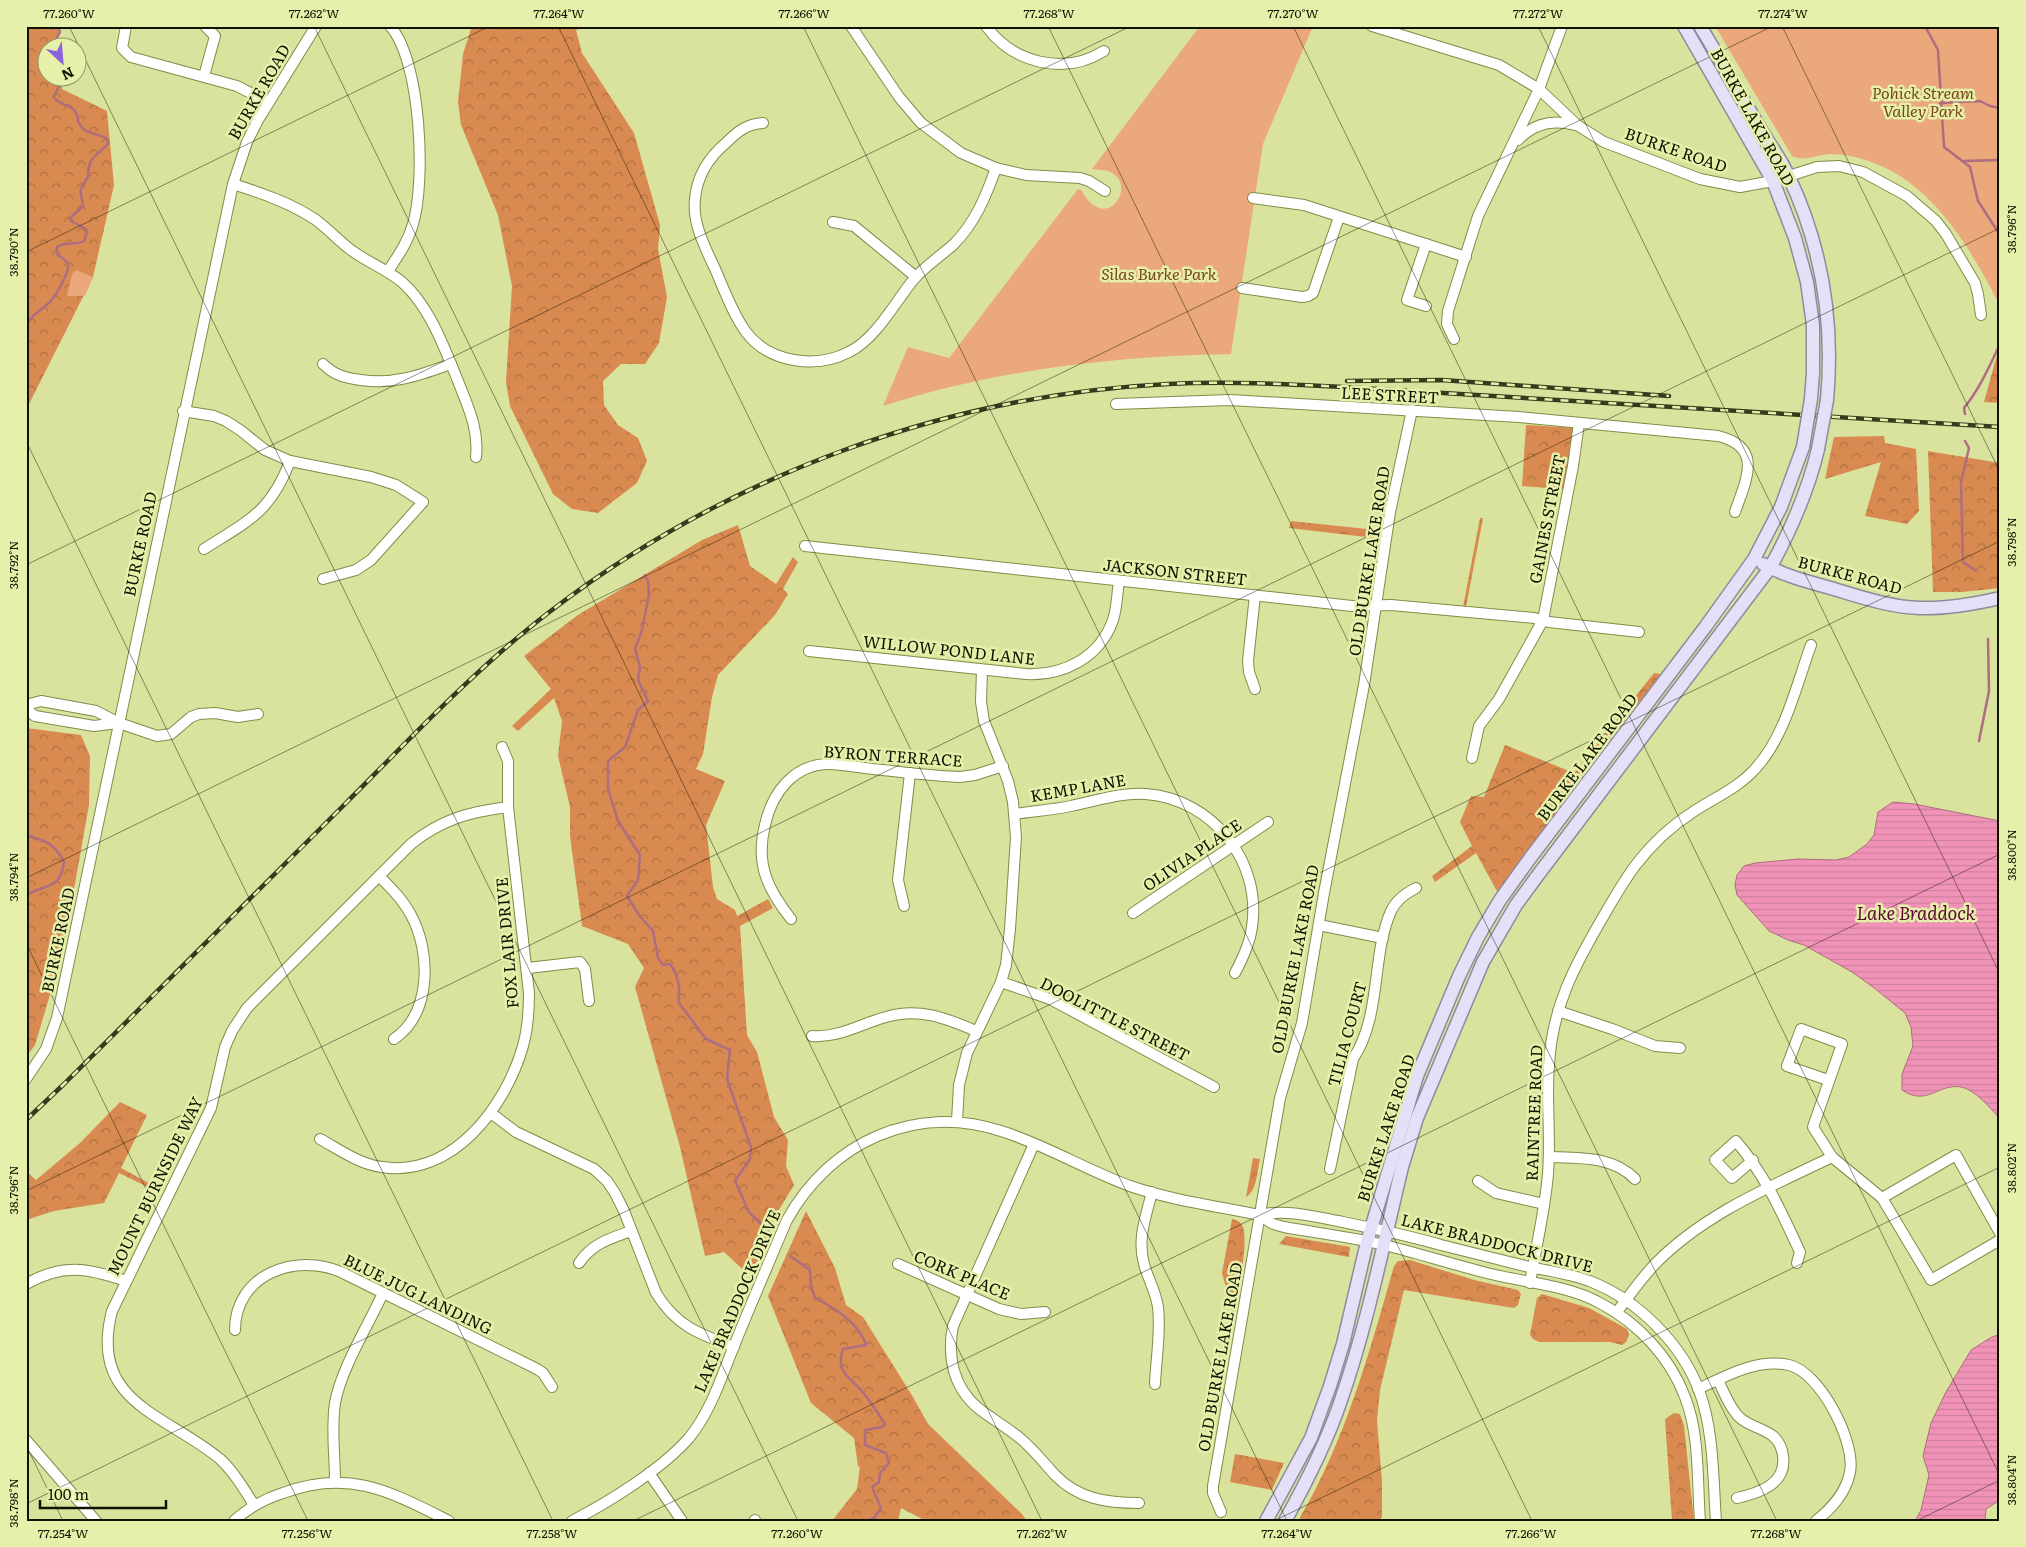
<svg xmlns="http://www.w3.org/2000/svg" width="2026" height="1547" viewBox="0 0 2026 1547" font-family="Literata,serif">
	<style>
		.forest { fill: url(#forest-crowns) }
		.green { fill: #eba87b }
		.water { fill: url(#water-rules); stroke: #ae6d81 }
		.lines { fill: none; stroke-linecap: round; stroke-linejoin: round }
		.stream { stroke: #ae6d81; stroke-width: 2.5 }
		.minor-casing { stroke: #838b49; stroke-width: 12 }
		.major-casing { stroke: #8f8a9d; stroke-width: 15 }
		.minor { stroke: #fff; stroke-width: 10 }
		.major { stroke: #e5dff7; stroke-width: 12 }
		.rail-casing { stroke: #373b1e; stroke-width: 4.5 }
		.rail { stroke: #e6f0aa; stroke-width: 2.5; stroke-dasharray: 8; stroke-linecap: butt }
		.major-bridge-casing { stroke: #8f8a9d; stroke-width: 15; stroke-linecap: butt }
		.major-bridge { stroke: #e5dff7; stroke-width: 12 }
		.ticks { fill: none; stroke: #101300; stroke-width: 1; stroke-opacity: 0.45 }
		.labels { text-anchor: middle; stroke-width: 5; stroke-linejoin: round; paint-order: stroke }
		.street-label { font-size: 16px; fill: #101300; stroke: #e6f0aa }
		.park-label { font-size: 16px; font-style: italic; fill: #7a451c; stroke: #e6f0aa }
		.water-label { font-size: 18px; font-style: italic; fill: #5b0634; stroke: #e6f0aa }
		.neatline { fill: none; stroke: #101300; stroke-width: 2 }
		.ticks-label { font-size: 12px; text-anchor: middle; fill: #101300 }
	</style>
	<defs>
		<pattern id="forest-crowns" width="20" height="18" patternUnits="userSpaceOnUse" patternTransform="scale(1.25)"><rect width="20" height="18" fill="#d98a50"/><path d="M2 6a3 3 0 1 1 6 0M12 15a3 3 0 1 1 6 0" fill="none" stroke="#af7040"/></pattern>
		<pattern id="water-rules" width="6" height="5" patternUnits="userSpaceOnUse" patternTransform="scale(1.25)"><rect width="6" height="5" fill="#f193b8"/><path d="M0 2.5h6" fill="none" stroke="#ce7e9c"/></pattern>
	</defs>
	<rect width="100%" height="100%" fill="#d9e39d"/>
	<!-- forest -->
	<g class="forest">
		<path d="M26,26H58L59,47L48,48V78H62V89L107,111L114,185L93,277L26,410Z"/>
		<path d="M472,26H588L576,30L582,53L634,133L660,225L658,249L667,297L659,343L645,364H621L603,381L604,405L618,425L638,438L647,461L637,483L598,513L572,509L553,494L510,406L506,382L512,286L498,215L461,125L458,102L463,54Z"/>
		<path d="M2000,344V403L1984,402Z"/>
		<path d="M1526,425L1576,428L1564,489L1522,486Z"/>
		<path d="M1884,436L1885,443L1916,449L1919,511L1907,524L1865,516L1881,462L1825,479L1834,437Z"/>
		<path d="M1928,451L2000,463V588L1962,592H1933Z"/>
		<path d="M1480,518H1483L1466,607H1463Z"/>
		<path d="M1291,521L1376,530L1375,538L1289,528Z"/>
		<path d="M738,525L750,566L776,584L793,557L798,562L783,589L788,594L775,615L718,675L712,697L703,754L696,769L725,781L706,825L713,887L717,899L735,910L737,916L768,899L773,908L740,926L747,1035L757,1052L774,1117L788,1140L786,1166L794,1185L777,1213L751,1277L724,1252L705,1256L680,1147L635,987L644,968L628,944L582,926L570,836V807L558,756L562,721L554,698L518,731L512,726L551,689L524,656L578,615L702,540Z"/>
		<path d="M1654,673L1661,674L1581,776L1574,773L1555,818L1528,849L1498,893L1476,853L1435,882L1432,876L1472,846L1460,822L1471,796L1484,797L1505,745L1574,773Z"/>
		<path d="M26,728L81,735L90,756L89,805L63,951L35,1045L26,1057Z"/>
		<path d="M120,1102L147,1115L121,1168L160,1189L158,1192L119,1173L104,1203L54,1211L26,1220V1171L36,1180L80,1143Z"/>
		<path d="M1253,1158L1260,1159C1257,1171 1257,1191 1246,1197Z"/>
		<path d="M806,1211L835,1268L846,1305L863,1317L913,1397L928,1424L1022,1514L1027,1521H926L901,1508L898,1521H832L857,1489L860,1467L858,1466L854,1438L811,1403L768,1296Z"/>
		<path d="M1232,1219C1236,1220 1240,1221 1242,1225C1250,1237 1237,1299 1234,1316L1222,1273Z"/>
		<path d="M1286,1236L1350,1247L1349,1257L1279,1244Z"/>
		<path d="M1410,1260L1474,1280L1518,1290L1521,1294L1518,1305L1514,1308L1404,1290L1380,1390L1377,1421L1382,1481V1517L1379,1521H1298C1345,1442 1369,1354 1394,1266L1398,1261Z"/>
		<path d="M1542,1294L1589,1308L1627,1329L1629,1335L1626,1342L1622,1345L1610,1342H1539L1533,1339L1530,1335L1537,1298Z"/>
		<path d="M1674,1413L1680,1414L1684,1426L1694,1521H1672L1665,1419Z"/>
		<path d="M1235,1454L1284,1463L1272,1490L1230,1482Z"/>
	</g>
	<!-- green -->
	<g class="green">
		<path d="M1200,26H1313L1263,144L1231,354C1113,356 996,370 883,406L908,347L949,358L1078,189L1081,190C1106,235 1137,186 1112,173C1106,169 1098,170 1092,169Z"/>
		<path d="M1715,26H2000V306C1969,245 1928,174 1855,157C1847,155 1837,154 1829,154C1817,155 1802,162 1792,156Z"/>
		<path d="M76,270L93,277L85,296H67L72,274Z"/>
	</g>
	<!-- water -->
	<g class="water">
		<path d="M1893,802L1914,804L2000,821V1119C1990,1108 1976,1090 1961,1087C1938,1083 1927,1107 1902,1090V1074L1913,1046L1911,1027L1905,1013L1873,987L1852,972L1804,945L1788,940L1769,931L1737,895L1735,885L1737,875L1744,866L1755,863L1798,859L1836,860L1849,857L1867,844L1874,835L1878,812Z"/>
		<path d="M2000,1334V1500L1986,1509L1985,1521H1915L1921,1510L1929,1475L1923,1456L1931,1423L1946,1392L1971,1350L1990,1338Z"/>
	</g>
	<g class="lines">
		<!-- stream -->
		<g class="stream">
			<path d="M1925,26L1938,50L1944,147L1970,167L1978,201L2000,235"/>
			<path d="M51,48L60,32L58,26"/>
			<path d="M48,58C43,65 41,70 48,76"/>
			<path d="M1940,103L1980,101L1990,106L2000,108"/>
			<path d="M1964,161L2000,160"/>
			<path d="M26,327C30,315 41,311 50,302C55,296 70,273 68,264C67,260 60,257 57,254V247C66,241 75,246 84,241L87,232L86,229L71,221L70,218L83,206C81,188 77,194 88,177C88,156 97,156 108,144L106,138C96,133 84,134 79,123C77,118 78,113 73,109C67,103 59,106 54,97L59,86L58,82L50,78"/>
			<path d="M1965,414L1964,408C1980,388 1989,367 2000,344"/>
			<path d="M1965,441L1969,448L1961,482L1963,562L1976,571"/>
			<path d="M645,575L648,581L649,594L642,630L635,649L640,667L638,680L648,701L638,710L625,747L608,761V789L618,821L640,855L638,880L627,896L639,915L653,931L658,958L663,965L670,964L675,972L679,985V1003L706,1039L730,1050L727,1079L751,1147L750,1159L735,1181L749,1212L768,1231"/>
			<path d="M1979,741L1989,691L1988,639"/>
			<path d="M26,835C46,841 54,843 64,862C60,891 47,883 26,895"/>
			<path d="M790,1256L810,1270L811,1286L815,1298C835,1308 859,1323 866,1345L843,1349C841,1355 840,1363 842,1368C845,1377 854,1382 860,1389C870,1400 877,1412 885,1424L882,1427L865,1430V1445L886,1453L889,1463L880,1473L879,1482L872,1487L881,1508L874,1518L867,1521"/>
		</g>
		<!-- minor casing -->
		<g class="minor-casing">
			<g id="minor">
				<path d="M126,26L122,48L131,57L237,86L268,102"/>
				<path d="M851,26L899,97L921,123L961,153L996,168L1026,175L1080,178L1089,181L1105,191"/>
				<path d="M986,26C1013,63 1064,76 1104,51"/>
				<path d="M1372,26L1499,65L1539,89L1577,125L1604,142L1700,179L1740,187L1773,181L1817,167L1839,166L1863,172L1907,196L1936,221L1946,234L1975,283L1978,294L1981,315"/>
				<path d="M204,76L215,36L205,26"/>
				<path d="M763,123C747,124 738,131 727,142C709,157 697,175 695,199C692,224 706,249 716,271C725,292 733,314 746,332C769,363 816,369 849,352C876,339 895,302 914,279C925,266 941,256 954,244C975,223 986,196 996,168"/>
				<path d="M1518,140C1534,123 1553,119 1575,125"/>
				<path d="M233,184C261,193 291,203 316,220C328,229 339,241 351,250C367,262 386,269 402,282C430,307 444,347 458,381C468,407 479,429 476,457"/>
				<path d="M1253,198L1304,205L1466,257"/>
				<path d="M833,222L854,226L916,277"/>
				<path d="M1426,244L1407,300L1426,306"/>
				<path d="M388,271C398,256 408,242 413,224C426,181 421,60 390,26"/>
				<path d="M1242,288L1302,297L1308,296L1313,293L1339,217"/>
				<path d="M1454,339L1447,324L1448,311L1478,216L1539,89L1562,26"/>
				<path d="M323,364C334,375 345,378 361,380C394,385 420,375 451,364"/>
				<path d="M1116,404L1230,400L1519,417L1718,436C1764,447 1746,480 1735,512"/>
				<path d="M183,411L214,416L226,421L240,430L265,450L290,461L371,477L396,485L423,502L371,560L356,570L323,579"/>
				<path d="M805,546L1352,606L1391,605L1534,618L1549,622L1639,632"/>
				<path d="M204,549C248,521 271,512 290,461"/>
				<path d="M809,651L1026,674C1064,676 1100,657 1113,620C1117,608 1117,594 1119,581"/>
				<path d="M1255,689L1249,672L1248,661L1255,595"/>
				<path d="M26,705L41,701L96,711L119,723L157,736L171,734L191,717L199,714L215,713L238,717L258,714"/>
				<path d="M26,709L35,716L94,726L118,723"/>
				<path d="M1472,758L1479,726L1499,699L1543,620L1573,466L1579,423"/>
				<path d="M1015,814C1033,811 1053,810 1071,806C1096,801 1121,792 1146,794C1212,799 1262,861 1252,927C1250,943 1243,958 1235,973"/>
				<path d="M379,876C391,888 403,900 411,915C431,952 432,1013 394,1039"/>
				<path d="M904,906L898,880L910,773"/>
				<path d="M1133,913L1268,822"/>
				<path d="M791,919C768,890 755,864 765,825C772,793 794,763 831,764C845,765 859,767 873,769C902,772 931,776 960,777L975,775L1003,766"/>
				<path d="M1319,925L1383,938"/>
				<path d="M528,968L580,962L585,969L589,1001"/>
				<path d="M1001,982L1050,999L1214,1087"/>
				<path d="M1558,1011L1612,1029L1655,1046L1680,1048"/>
				<path d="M812,1036C839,1038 860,1024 886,1017C918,1007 946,1018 976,1031"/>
				<path d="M26,1079L46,1049L57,1018L233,184L247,142L258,120L316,26"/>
				<path d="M1828,1080L1787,1066L1801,1029L1842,1044L1813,1127L1832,1157"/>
				<path d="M491,1113L516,1132L594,1169L607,1181L615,1193L624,1211L656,1293C676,1326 699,1334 734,1347"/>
				<path d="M957,1121L959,1085L967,1053L1001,982L1006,965L1010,929L1016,837L1013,802L1008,781L984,721L981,702L982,670"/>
				<path d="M320,1139C340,1150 359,1164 382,1167C453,1178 506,1106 523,1046C528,1028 529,1010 529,993L508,807V761L502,747"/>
				<path d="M1034,1144L953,1326C947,1356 953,1387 978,1408C992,1419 1008,1428 1021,1439C1034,1450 1044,1463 1055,1475C1078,1499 1107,1503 1139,1503"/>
				<path d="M1549,1157C1579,1158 1613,1156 1635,1179"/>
				<path d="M1753,1160L1732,1178L1715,1160L1736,1141C1765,1175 1781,1211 1800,1252L1797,1263"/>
				<path d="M1330,1169L1353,1059C1382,1015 1371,957 1391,911C1396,900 1406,893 1416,888"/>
				<path d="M1478,1181L1496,1193L1544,1204"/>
				<path d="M1152,1192C1146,1216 1137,1239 1144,1264C1148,1279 1156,1292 1158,1307C1161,1332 1156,1359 1155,1384"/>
				<path d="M1259,1215C1286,1209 1311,1216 1338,1221C1372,1228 1407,1235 1441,1245C1470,1252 1500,1260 1529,1267C1550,1271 1572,1274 1592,1282C1639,1301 1683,1345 1700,1393C1714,1433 1713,1479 1716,1521"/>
				<path d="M2000,1233L1956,1155L1882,1198L1931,1280L2000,1240"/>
				<path d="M579,1263C593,1243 609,1239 631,1231"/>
				<path d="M898,1264L999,1309L1021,1314L1045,1312"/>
				<path d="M1530,1283C1536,1247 1545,1210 1548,1174C1551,1138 1546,1101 1549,1065C1552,1007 1575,965 1603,917C1613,900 1623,882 1635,866C1651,845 1671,826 1693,812C1714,798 1738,788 1755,769C1785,737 1796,686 1811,645"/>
				<path d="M26,1284C63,1263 88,1268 126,1281"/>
				<path d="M1617,1312C1630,1295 1642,1277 1657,1262C1706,1213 1772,1186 1832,1157L1882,1198"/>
				<path d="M235,1330C235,1275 295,1252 341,1272L537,1369L543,1373L552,1387"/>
				<path d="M1718,1380C1724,1392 1729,1407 1739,1417C1748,1426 1763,1428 1773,1436C1779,1441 1782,1448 1783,1456C1787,1484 1759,1493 1737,1498"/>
				<path d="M1698,1389C1726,1376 1757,1358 1789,1365C1820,1372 1856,1442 1850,1472C1846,1493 1832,1508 1816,1521"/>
				<path d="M26,1440L96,1521"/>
				<path d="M649,1473L682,1521"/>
				<path d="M335,1481C335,1456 331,1429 335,1403C341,1369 368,1326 383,1293"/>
				<path d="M254,1505C244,1489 234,1472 220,1459C166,1414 88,1403 112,1311L211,1108L225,1047L232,1031L247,1008L411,844C442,819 469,812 508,807"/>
				<path d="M1221,1512L1213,1493V1486L1280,1098L1302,1023L1324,893L1364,685L1390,512L1412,410"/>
				<path d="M234,1521C249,1507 264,1499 283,1493C349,1468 391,1492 449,1521"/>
				<path d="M572,1521C609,1502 662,1469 689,1438C711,1411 721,1378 734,1346C751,1304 769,1262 787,1220C830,1142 915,1103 1001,1131C1046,1145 1086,1170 1130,1186C1171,1200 1216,1206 1259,1215L1273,1224L1284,1227C1317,1233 1351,1237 1385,1245C1420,1254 1455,1265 1491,1274C1527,1283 1567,1285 1600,1303C1638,1323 1670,1357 1685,1397C1700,1435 1697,1481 1700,1521"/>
				<path d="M754,1521L755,1520"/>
			</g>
		</g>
		<!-- major casing -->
		<g class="major-casing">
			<g id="major">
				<path d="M1684,26L1773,181L1795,238L1807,282L1813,325V373L1811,399"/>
				<path d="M1700,26C1720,59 1739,92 1758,125C1768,142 1781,159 1789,177C1822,247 1834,323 1827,400"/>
				<path d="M1763,564C1783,575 1805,581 1827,587C1858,596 1888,607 1920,608C1947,609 1974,604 2000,598"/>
				<path d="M1266,1521L1311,1438L1330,1386L1343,1344L1367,1242L1417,1076L1459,976L1478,937L1500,900L1528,861L1706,626L1754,559L1781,507L1803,447"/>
				<path d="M1285,1521C1306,1483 1326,1444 1340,1403C1367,1326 1383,1246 1402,1167L1417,1118L1483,962L1516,905L1538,875L1770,568C1791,530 1808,491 1818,449"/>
			</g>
		</g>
		<!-- minor -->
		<use href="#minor" class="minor"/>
		<!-- major -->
		<use href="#major" class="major"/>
		<!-- rail casing -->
		<g class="rail-casing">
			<g id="rail">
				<path d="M1347,381L1442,380L1669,396"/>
				<path d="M26,1120L64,1084C158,991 252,897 346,803C412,737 477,667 552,610C729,475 946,395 1168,384C1227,381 1286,384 1344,387L2000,427"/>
			</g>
		</g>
		<!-- rail -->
		<use href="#rail" class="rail"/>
		<!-- major-bridge casing -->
		<g class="major-bridge-casing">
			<g id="major-bridge">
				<path d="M1803,447L1811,399"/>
				<path d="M1818,449L1827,400"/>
			</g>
		</g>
		<!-- major-bridge -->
		<use href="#major-bridge" class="major-bridge"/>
	</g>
	<!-- ticks -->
	<path class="ticks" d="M69,26L798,1521M314,26L1042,1521M558,26L1287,1521M803,26L1532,1521M1048,26L1777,1521M1293,26L2000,1476M1538,26L2000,974M1782,26L2000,472M26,252L490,26M26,441L553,1521M26,565L1131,26M26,878L1773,26M26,943L308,1521M26,1191L2000,228M26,1445L63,1521M26,1504L2000,541M633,1521L2000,854M1274,1521L2000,1167M1916,1521L2000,1480"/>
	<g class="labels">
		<!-- street labels -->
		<g class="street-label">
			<text transform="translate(259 92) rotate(-60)" y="6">BURKE ROAD</text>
			<text transform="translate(1753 117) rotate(61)" y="6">BURKE LAKE ROAD</text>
			<text transform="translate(1676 150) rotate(19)" y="6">BURKE ROAD</text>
			<text transform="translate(1390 395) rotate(3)" y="6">LEE STREET</text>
			<text transform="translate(1547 519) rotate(-79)" y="6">GAINES STREET</text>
			<text transform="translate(140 544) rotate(-78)" y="6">BURKE ROAD</text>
			<text transform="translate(1369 561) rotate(-81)" y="6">OLD BURKE LAKE ROAD</text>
			<text transform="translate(1175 572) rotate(6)" y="6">JACKSON STREET</text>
			<text transform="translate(1850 575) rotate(15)" y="6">BURKE ROAD</text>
			<text transform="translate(949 650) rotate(6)" y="6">WILLOW POND LANE</text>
			<text transform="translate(893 756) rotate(4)" y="6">BYRON TERRACE</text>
			<text transform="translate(1587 757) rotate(-53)" y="6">BURKE LAKE ROAD</text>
			<text transform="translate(1078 788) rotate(-10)" y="6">KEMP LANE</text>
			<text transform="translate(1192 855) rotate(-34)" y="6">OLIVIA PLACE</text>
			<text transform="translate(58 940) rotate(-78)" y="6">BURKE ROAD</text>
			<text transform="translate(507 943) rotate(-95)" y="6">FOX LAIR DRIVE</text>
			<text transform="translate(1295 959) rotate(-79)" y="6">OLD BURKE LAKE ROAD</text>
			<text transform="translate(1115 1019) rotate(27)" y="6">DOOLITTLE STREET</text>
			<text transform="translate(1347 1034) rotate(-75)" y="6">TILIA COURT</text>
			<text transform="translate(1534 1113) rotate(-88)" y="6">RAINTREE ROAD</text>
			<text transform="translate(1386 1128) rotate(-72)" y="6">BURKE LAKE ROAD</text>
			<text transform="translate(155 1186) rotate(-64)" y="6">MOUNT BURNSIDE WAY</text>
			<text transform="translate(1497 1243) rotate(14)" y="6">LAKE BRADDOCK DRIVE</text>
			<text transform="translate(962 1275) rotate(23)" y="6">CORK PLACE</text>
			<text transform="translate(418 1294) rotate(26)" y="6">BLUE JUG LANDING</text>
			<text transform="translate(737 1301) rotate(-67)" y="6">LAKE BRADDOCK DRIVE</text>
			<text transform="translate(1220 1357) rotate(-80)" y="6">OLD BURKE LAKE ROAD</text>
		</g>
		<!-- park labels -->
		<g class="park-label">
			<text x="1923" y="99">Pohick Stream<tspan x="1923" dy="18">Valley Park</tspan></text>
			<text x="1159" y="280">Silas Burke Park</text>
		</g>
		<!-- water labels -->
		<g class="water-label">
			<text x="1916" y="920">Lake Braddock</text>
		</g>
	</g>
	<!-- border -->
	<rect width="2026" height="1547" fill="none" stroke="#e6f0aa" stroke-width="55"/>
	<!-- north arrow -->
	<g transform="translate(62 62) rotate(154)"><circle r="24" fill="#e6f0aa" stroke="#909866"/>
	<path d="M0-4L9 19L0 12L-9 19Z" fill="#8a63dd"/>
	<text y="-8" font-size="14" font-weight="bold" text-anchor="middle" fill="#101300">N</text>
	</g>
	<!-- scale -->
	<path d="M40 1500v8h126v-8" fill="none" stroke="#101300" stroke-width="2.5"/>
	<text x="48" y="1500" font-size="15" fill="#101300" stroke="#e6f0aa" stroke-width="4" paint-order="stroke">100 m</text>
	<rect x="28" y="28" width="1970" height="1492" class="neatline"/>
	<g class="ticks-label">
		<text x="69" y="18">77.260°W</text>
		<text x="314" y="18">77.262°W</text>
		<text x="559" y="18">77.264°W</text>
		<text x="804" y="18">77.266°W</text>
		<text x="1049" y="18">77.268°W</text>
		<text x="1293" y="18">77.270°W</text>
		<text x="1538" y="18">77.272°W</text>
		<text x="1783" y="18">77.274°W</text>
		<text transform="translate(2012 229) rotate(-90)" y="4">38.796°N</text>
		<text transform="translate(14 252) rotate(-90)" y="4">38.790°N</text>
		<text transform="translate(2012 542) rotate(-90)" y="4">38.798°N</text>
		<text transform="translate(14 565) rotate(-90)" y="4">38.792°N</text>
		<text transform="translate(2012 855) rotate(-90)" y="4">38.800°N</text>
		<text transform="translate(14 877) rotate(-90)" y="4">38.794°N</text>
		<text transform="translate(2012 1168) rotate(-90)" y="4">38.802°N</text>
		<text transform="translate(14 1190) rotate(-90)" y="4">38.796°N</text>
		<text transform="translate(2012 1480) rotate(-90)" y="4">38.804°N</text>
		<text transform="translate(14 1503) rotate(-90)" y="4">38.798°N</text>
		<text x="63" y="1538">77.254°W</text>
		<text x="307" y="1538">77.256°W</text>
		<text x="552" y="1538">77.258°W</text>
		<text x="797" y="1538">77.260°W</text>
		<text x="1042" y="1538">77.262°W</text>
		<text x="1287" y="1538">77.264°W</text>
		<text x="1531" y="1538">77.266°W</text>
		<text x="1776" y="1538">77.268°W</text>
	</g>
</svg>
